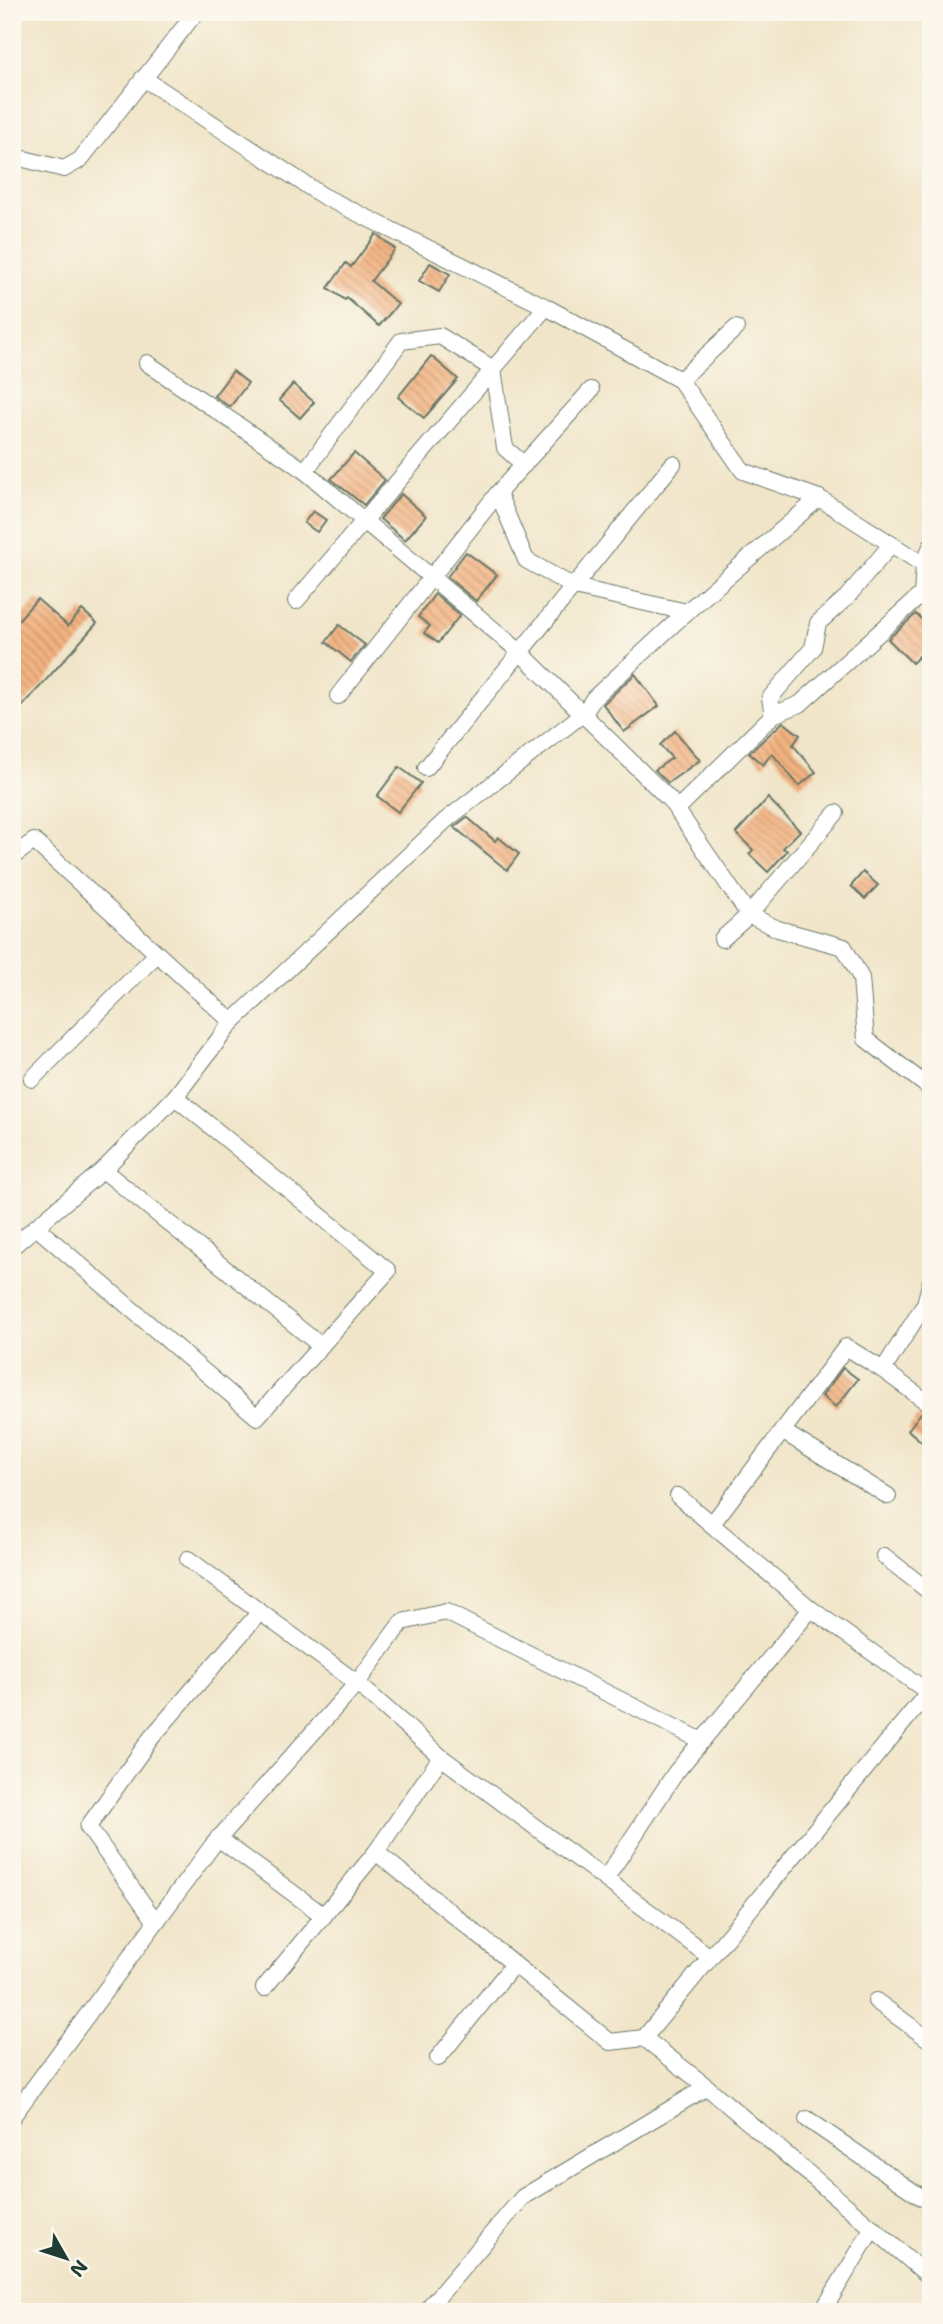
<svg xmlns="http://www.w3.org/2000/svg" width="943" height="2324" viewBox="0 0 943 2324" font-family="'Shantell Sans',sans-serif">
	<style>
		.building { fill: url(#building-back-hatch) }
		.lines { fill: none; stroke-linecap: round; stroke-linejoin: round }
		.street-casing { stroke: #687868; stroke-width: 18 }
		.street { stroke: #fff; stroke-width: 16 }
	</style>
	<defs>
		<pattern id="building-back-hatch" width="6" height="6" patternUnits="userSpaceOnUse" patternTransform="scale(1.75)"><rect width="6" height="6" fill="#f4b381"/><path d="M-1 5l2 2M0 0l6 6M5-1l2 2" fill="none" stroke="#c5936a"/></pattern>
	</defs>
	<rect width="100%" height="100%" fill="#fbf7ec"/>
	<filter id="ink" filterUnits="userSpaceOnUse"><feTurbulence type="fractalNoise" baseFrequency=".0143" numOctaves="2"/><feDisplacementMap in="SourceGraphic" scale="14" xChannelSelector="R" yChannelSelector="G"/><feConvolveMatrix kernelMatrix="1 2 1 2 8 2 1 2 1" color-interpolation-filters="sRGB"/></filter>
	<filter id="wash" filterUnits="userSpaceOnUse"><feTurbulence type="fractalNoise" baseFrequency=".00686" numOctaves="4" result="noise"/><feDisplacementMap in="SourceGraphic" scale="28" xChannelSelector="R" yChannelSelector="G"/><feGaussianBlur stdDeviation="1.57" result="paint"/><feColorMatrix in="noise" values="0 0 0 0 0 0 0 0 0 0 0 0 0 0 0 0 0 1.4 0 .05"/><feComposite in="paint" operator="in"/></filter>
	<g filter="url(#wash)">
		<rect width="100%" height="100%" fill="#f1e5c9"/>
		<g id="blocks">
			<!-- building -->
			<g class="building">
				<path d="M376,234L395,249L371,281L398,304L379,326L347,298L345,300L328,288L346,263L351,267Z"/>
				<path d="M430,263L450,274L439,292L419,281Z"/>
				<path d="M431,356L458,379L424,418L398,397Z"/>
				<path d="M233,371L248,383L230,407L214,396Z"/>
				<path d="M293,384L314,402L300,418L279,400Z"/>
				<path d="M354,453L385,480L364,505L331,479Z"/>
				<path d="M401,494L426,516L405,540L380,519Z"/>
				<path d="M313,511L326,520L317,532L304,523Z"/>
				<path d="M466,552L497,575L476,601L447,577Z"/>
				<path d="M435,594L460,615L438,643L424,633L430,626L418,617Z"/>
				<path d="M37,599L68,626L82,610L97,623L12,718V627Z"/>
				<path d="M916,614L931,629V645L912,663L888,639Z"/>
				<path d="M339,625L365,645L351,662L326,642Z"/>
				<path d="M635,674L659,706L624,732L603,704Z"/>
				<path d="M783,722L800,735L793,745L816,772L799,786L772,753L763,765L749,753Z"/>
				<path d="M675,731L700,760L668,783L655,770L672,758L660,745Z"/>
				<path d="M399,767L421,783L398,812L377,796Z"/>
				<path d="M768,798L800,831L783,848L787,851L768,872L749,854L753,850L736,833Z"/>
				<path d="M467,817L495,841L498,837L519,854L507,870L454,827Z"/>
				<path d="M863,872L878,885L865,899L851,886Z"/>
				<path d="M843,1368L858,1379L836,1407L822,1396Z"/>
				<path d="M921,1413L931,1420V1450L908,1430Z"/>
			</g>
		</g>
	</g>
	<g filter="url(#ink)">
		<use href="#blocks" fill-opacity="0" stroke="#687868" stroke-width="2"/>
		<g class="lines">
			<!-- street casing -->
			<g class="street-casing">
				<g id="street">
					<path d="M12,156L64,169L80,160L196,12"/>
					<path d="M147,363L305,471L520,652L670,800L749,915L778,929L844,947L861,978L866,1039L931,1089"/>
					<path d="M680,380L736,328"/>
					<path d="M305,471L401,341L440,336L493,369L505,448L524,465"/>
					<path d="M498,493L526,560L574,587L687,612"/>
					<path d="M819,498L924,565L922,594L931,604"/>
					<path d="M924,565L931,546"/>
					<path d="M296,601L546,307"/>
					<path d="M338,696L498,493L591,390"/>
					<path d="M773,715L770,698L813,648L818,623L847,597L890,546"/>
					<path d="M426,768L673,464"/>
					<path d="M677,809L773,715L800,704L922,594"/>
					<path d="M12,857L34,841L232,1022"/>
					<path d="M722,939L749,915L836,813"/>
					<path d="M32,1079L157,954"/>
					<path d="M103,1170L321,1346"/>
					<path d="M36,1227L257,1417L388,1271L175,1097"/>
					<path d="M12,1247L103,1170L175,1097L232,1022L446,820L584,713L594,698L691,608L819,498L743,471L680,380L546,307L323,196L143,78"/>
					<path d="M883,1370L925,1304L931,1281"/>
					<path d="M782,1431L888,1496"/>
					<path d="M678,1496L811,1609L928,1692"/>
					<path d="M712,1524L846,1347L883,1370L931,1405"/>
					<path d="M884,1556L931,1593"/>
					<path d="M188,1559L357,1683L441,1757L710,1957"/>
					<path d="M218,1838L324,1916"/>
					<path d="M376,1852L610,2042L644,2038"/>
					<path d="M606,1878L676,1772L811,1609"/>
					<path d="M156,1922L88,1827L151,1738L259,1613"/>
					<path d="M264,1988L376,1852L441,1757"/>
					<path d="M876,2001L931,2041"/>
					<path d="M438,2058L513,1965"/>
					<path d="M707,2087L931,2278"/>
					<path d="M12,2117L212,1846L357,1683L402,1622L446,1612L702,1741"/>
					<path d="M807,2119L921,2197L931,2195"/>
					<path d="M425,2312L523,2197L707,2087L644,2038L931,1689"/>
					<path d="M822,2312L873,2228"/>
				</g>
			</g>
			<!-- street -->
			<use href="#street" class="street"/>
		</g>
	</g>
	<!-- margin -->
	<rect width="943" height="2324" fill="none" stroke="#fbf7ec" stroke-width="42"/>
	<!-- north arrow -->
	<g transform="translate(66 2258) rotate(129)" stroke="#fbf7ec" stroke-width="5" paint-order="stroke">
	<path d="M0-5L12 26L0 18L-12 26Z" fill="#1f3d34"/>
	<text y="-10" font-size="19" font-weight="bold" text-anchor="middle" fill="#1f3d34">N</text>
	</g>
</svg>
